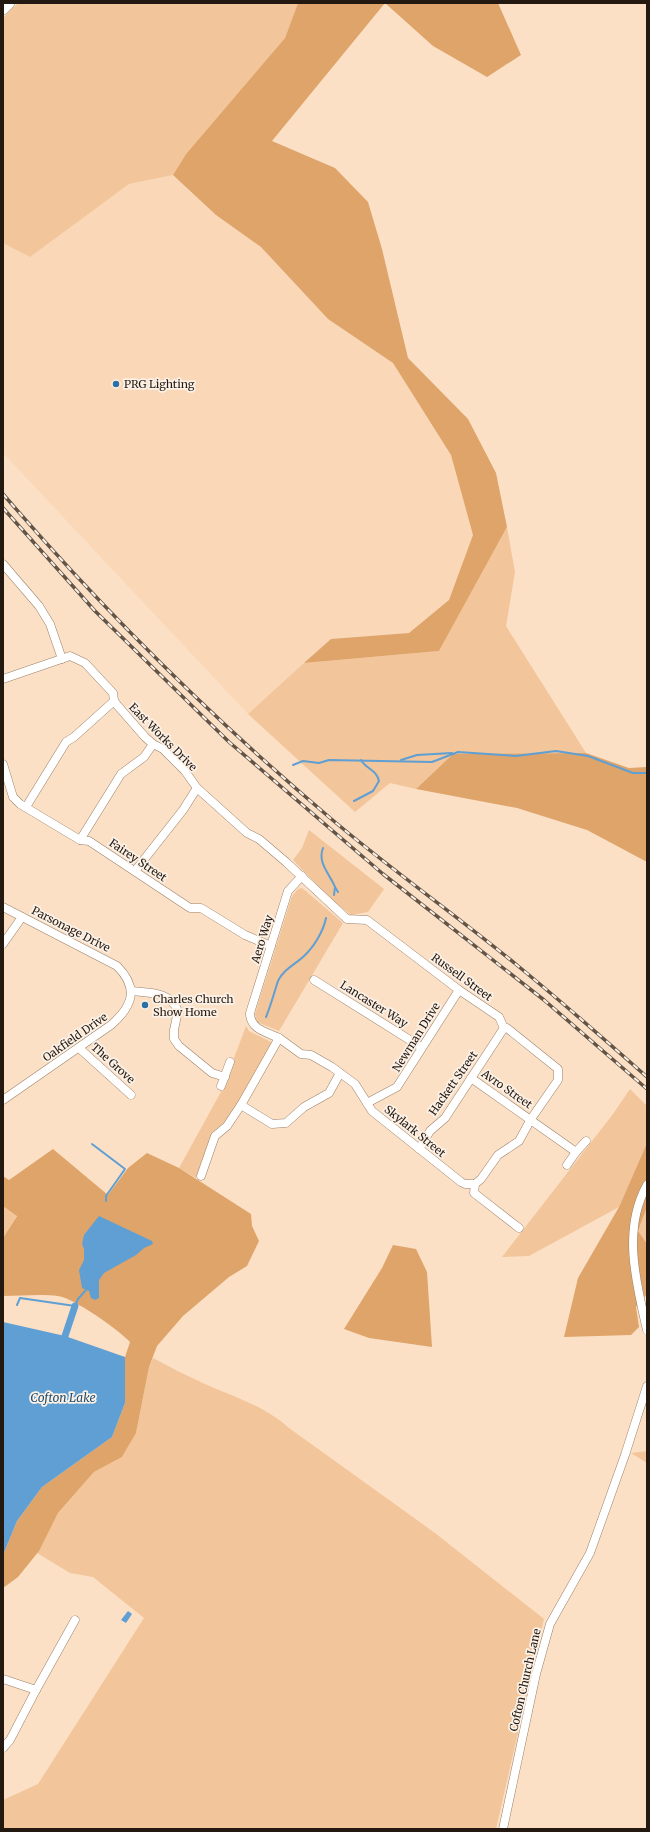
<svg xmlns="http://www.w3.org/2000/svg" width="650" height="1832" viewBox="0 0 650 1832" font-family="Merriweather,serif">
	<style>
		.built { fill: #f9d7b7 }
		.green { fill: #f2c59a }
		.forest { fill: #dea46a }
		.water { fill: #5f9fd3 }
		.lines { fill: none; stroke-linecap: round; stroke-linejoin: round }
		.stream { stroke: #5f9fd3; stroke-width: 2 }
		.canal { stroke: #5f9fd3; stroke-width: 7 }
		.street-casing { stroke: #9a8169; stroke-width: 9 }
		.secondary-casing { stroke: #9a8169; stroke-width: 12 }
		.street { stroke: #fff; stroke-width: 8 }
		.secondary { stroke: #fff; stroke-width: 11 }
		.rail-casing { stroke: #635446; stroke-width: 3.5 }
		.rail { stroke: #fcf1e6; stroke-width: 2; stroke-dasharray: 6; stroke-linecap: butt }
		.poi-dot { fill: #2a70a4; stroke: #fcf1e6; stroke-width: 1.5 }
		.labels { text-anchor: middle; stroke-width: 3.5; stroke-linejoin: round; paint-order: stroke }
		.poi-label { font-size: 11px; fill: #231910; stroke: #fcf1e6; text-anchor: start }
		.street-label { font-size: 11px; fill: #231910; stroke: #fcf1e6 }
		.water-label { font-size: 12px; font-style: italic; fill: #204f73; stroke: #fcf1e6 }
	</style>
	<rect width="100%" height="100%" fill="#fce0c6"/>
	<!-- built -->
	<path class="built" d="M173,175L216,215L261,247L328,319L393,363L451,455L473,535L449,600L409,633L331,639L248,714L3,453V243L30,257L129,184Z"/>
	<!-- green -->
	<g class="green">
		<path d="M18,3H298L285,38L186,154L173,175L129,184L30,257L3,243V18Z"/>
		<path d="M507,527L515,572L506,626L586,753L453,754L416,789L390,783L355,812L248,714L304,663L439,651Z"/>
		<path d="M309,830L384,889L368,912L351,915L330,898L293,860L302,848Z"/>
		<path d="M302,888L343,923L279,1031L257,1022L255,1014L292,896L298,889Z"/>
		<path d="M246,1026L249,1031L273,1043L228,1119L212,1132L196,1178L179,1168L222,1090Z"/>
		<path d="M630,1089L647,1106V1143L619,1207L529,1256L502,1257L613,1114Z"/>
		<path d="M3,1206L17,1215L3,1238Z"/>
		<path d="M647,1207V1254L638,1231Z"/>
		<path d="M153,1358C170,1367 187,1376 205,1384C234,1397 265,1406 289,1428L435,1533L544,1619L496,1829H3V1800L38,1784L144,1618L93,1577L70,1573L37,1553L58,1513L94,1472L122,1457L136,1433L149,1367Z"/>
		<path d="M647,1451V1463L631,1453Z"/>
	</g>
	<!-- forest -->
	<g class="forest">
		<path d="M298,3H385L272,141L335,168L368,202L382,249L408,358L468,419L496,473L507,527L439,651L304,663L331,639L409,633L449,600L473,535L451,455L393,363L328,319L261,247L216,215L173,175L186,154L285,38Z"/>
		<path d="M385,3H498L521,55L487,77L433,46Z"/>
		<path d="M586,753L629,768L647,767V862L587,830L517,808L416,789L453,754Z"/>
		<path d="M647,1143V1207L638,1231L647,1244V1294L636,1307L639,1327L631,1335L564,1337L578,1278L619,1207Z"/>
		<path d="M53,1149L108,1195L128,1168L147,1153L179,1168L251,1214L252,1226L259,1241L247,1266L229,1277L183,1316L157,1346L149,1367L136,1433L122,1457L94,1472L58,1513L39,1551L18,1577L3,1588V1555L17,1521L42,1487L112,1437L125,1403V1357L130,1342C119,1330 74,1298 58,1296C41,1294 21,1296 3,1296V1238L17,1216L3,1206V1176L9,1180Z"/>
		<path d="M393,1245L416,1249L427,1272L432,1347L369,1338L344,1329L382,1268Z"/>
	</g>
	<!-- water -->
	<g class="water">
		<path d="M99,1216L152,1241L153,1244L144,1248L136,1255L104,1273L99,1280V1298L95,1300L91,1298L89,1291L82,1288L79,1270L84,1260V1249L82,1244L84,1235Z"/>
		<path d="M3,1322L65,1336L125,1357V1403L112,1437L42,1487L17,1521L3,1555Z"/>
		<path d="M128,1611L132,1614L126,1623L121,1620Z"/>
	</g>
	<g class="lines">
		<!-- stream -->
		<g class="stream">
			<path d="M401,760L417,755L452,753"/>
			<path d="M293,765L303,761L319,763L329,760L432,762L458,752L516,756L556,751L588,756L633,773H647"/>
			<path d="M354,801L373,791L379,781C377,770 366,769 361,760"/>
			<path d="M323,848C317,863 330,874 335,887L334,895"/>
			<path d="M335,887L338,892"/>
			<path d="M266,1017C271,1005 274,993 278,981C283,970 294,965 303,957C314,947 323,932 326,918"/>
			<path d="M92,1144L125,1169L106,1196V1201"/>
			<path d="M17,1305L20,1298L75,1306L78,1299L86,1290"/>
		</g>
		<!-- canal -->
		<path class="canal" d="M65,1336L75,1306"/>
		<!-- street casing -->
		<g class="street-casing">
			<g id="street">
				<path d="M3,564L39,606L50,624L62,659"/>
				<path d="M3,679L70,656L85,663L113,693L114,701L117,705L145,737L153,744L163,749L185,771L197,788L247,833L259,839L286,862L347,919L367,920L459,990L499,1017L504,1028H507L558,1069V1080L531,1119L519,1141L498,1155L481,1179L475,1184H465L461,1182L372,1111L355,1084L332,1067L311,1055L301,1054L279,1038"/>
				<path d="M3,764L13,797L20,804L80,840L89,841L190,908H201L245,935L271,946"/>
				<path d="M26,807L66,742L74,737L114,701"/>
				<path d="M80,840L121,774L144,757L153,744"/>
				<path d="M135,871L183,810L197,788"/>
				<path d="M3,907L117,966C139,988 133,1006 111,1025L3,1100"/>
				<path d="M3,944L22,917"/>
				<path d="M314,980L421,1047"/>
				<path d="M131,991C149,993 170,991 178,1011L174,1030V1039L179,1046L212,1073L225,1077"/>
				<path d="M79,1048L131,1095"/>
				<path d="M471,1078L576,1152L567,1165"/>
				<path d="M221,1086L230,1062"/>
				<path d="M367,1103L397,1087L459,990"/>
				<path d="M241,1105L279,1038C266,1032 250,1029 250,1013L288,891L302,876"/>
				<path d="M419,1149L430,1131L445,1118L504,1028"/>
				<path d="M576,1152L586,1141"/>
				<path d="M201,1176L215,1136L227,1126L241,1105L272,1124L286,1123L304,1107L329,1093L340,1073"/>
				<path d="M475,1184L474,1193L519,1228"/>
				<path d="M647,1185C622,1230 636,1282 647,1330"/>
				<path d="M3,1679L36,1690"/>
				<path d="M3,1748L10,1740L36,1690L75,1620"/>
				<path d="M503,1829L536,1674L550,1624L590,1553L625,1455L647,1386"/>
			</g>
		</g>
		<!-- secondary casing -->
		<g class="secondary-casing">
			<path id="secondary" d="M3,9L9,3"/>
		</g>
		<!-- street -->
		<use href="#street" class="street"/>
		<!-- secondary -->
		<use href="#secondary" class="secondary"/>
		<!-- rail casing -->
		<g class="rail-casing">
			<g id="rail">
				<path d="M3,494C103,610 212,718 329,817C390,869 456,915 518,966C562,1002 604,1039 647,1077"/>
				<path d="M3,508L95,611L229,742L383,874L544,1000L647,1089"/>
			</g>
		</g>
		<!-- rail -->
		<use href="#rail" class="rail"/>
	</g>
	<!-- markers -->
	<g class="poi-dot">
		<circle cx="116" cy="384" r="4"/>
		<circle cx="145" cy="1005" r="4"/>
	</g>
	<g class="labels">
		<!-- poi labels -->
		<g class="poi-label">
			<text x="124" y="388">PRG Lighting</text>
			<text x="153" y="1003">Charles Church<tspan x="153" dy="13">Show Home</tspan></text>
		</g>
		<!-- street labels -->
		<g class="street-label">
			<text transform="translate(163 737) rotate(45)" y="4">East Works Drive</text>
			<text transform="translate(138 860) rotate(34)" y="4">Fairey Street</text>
			<text transform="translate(71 929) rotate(27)" y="4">Parsonage Drive</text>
			<text transform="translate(262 939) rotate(-73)" y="4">Aero Way</text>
			<text transform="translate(462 977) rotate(36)" y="4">Russell Street</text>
			<text transform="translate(374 1004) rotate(32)" y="4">Lancaster Way</text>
			<text transform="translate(75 1037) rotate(-35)" y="4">Oakfield Drive</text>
			<text transform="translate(416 1037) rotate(-58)" y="4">Newman Drive</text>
			<text transform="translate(113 1063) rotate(42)" y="4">The Grove</text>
			<text transform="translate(453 1083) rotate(-55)" y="4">Hackett Street</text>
			<text transform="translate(507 1089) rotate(35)" y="4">Avro Street</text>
			<text transform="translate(415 1131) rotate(39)" y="4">Skylark Street</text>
			<text transform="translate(525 1680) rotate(-77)" y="4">Cofton Church Lane</text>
		</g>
		<!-- water labels -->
		<g class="water-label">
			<text x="63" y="1402">Cofton Lake</text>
		</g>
	</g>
	<!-- border -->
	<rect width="650" height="1832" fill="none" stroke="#231910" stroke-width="8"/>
</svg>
